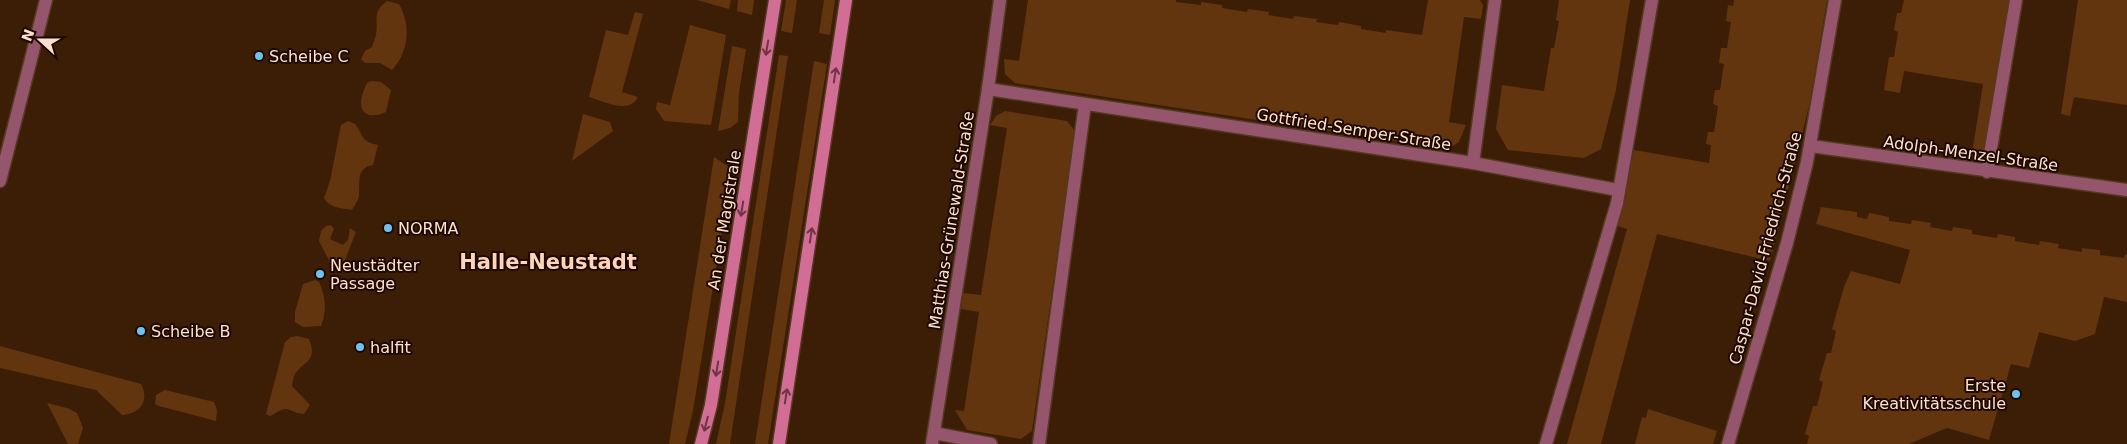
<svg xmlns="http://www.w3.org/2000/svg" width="2127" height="444" viewBox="0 0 2127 444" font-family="'DejaVu Sans',sans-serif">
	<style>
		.green { fill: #63350e }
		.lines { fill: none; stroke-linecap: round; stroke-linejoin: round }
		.minor-casing { stroke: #563921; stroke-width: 15 }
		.tertiary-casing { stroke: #563921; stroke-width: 15 }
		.secondary-casing { stroke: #563921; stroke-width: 15 }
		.minor { stroke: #94556d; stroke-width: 12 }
		.tertiary { stroke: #94556d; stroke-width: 12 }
		.secondary { stroke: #d26d95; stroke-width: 12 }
		.oneway { stroke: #6f3543 }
		.poi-dot { fill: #6ec2f3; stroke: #1e0800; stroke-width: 2 }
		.labels { text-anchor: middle; stroke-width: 4; stroke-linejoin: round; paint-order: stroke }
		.poi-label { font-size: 16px; fill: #fce1ce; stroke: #1e0800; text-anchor: start }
		.street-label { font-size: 16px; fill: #fce1ce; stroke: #1e0800 }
		.district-label { font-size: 21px; font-weight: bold; fill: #fcd4b8; stroke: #1e0800 }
	</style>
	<rect width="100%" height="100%" fill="#3b1e05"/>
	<!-- green -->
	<g class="green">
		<path d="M697,0H731L729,9Z"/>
		<path d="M738,0H754L752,15L737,11Z"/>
		<path d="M786,0H797L792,33L781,31Z"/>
		<path d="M824,0H835L830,35L819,33Z"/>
		<path d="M1028,0H1176V2L1201,5V2L1222,5V8L1247,12L1248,9L1269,12L1268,15L1293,19L1294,16L1317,19L1316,22L1338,25L1339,22L1361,26V29L1386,33V30L1422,35L1428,0H1480L1483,5L1481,19L1464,17L1449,122L1466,125L1459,142L1448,149L1015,83L1005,74L1004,59L1019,61Z"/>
		<path d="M1559,0H1630L1616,90L1601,149L1584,158L1508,150L1496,129L1502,85L1544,91L1551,48H1554L1559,21L1556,20Z"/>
		<path d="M1734,0H1827L1810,102L1770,261L1657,234L1601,444H1567L1627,229L1615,225L1634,150L1709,163L1711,145L1706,144L1708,132H1714L1718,106L1713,104L1715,90H1720L1724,64L1719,63L1721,48H1727L1731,22L1726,21L1728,5L1733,6Z"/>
		<path d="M1904,0H2010L1983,162L1971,160L1983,84L1904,71L1900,93L1884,90L1889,57H1894L1898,32L1894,30L1897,13H1901Z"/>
		<path d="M2078,0H2127V105L2074,97L2070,116L2061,114Z"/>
		<path d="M387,1L399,4C411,25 409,52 392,70L380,63H365L361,59L365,51L372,47C373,43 375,39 376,35C379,19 371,13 387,1Z"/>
		<path d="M635,12L643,14L622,92L638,97C630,115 603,101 589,97L606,30L628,35Z"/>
		<path d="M690,25L726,35L711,125L664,121L656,109L657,102L670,105Z"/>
		<path d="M732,46L746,49L739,93L738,122L730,128L718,131Z"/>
		<path d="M779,55L788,56L730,444H716L725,403Z"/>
		<path d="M814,61L827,64L768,444H755Z"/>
		<path d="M371,81L381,82L391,90L386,112C376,117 361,118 361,103C361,97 364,89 367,83Z"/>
		<path d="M1005,111L1067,121L1075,131L1032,431L1021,439L967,430L955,410L964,411L979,312L961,309L963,293L981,295L1007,128L990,125L996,116Z"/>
		<path d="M583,114L610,122L613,131L572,161Z"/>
		<path d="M348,121L355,124C365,137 360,141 378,145L373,165C356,168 360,181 359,194C359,200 355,205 352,210C341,208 329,208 324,198L330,181L341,125Z"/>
		<path d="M714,157L732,169L693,411L685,444H669Z"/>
		<path d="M1821,207L1857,212V217L1867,219L1869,213L1889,217V221L1911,224L1912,220L1931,223L1930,227L1952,231L1953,227L1972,230V234L1997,238L1998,234L2015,237V241L2039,245L2040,241L2059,244L2058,248L2082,252V248L2100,250V255L2124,258L2125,254L2127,255V302L2104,297L2095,334L2075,341L2039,332L2029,368L2011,364L1989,440L1947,428L1909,444H1807L1809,436L1805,434L1813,406H1817L1823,382L1819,380L1827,353H1831L1836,331L1832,329L1844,287L1851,271L1900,284L1910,250L1816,224Z"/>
		<path d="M331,225L334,229L330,239L343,245L348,240L350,228L356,232L345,260L337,268L331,264L319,241L321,231L326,226Z"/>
		<path d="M315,280L319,282C326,298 327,310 321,326L303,327L295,322V312L303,284Z"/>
		<path d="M297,336L309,339C318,361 304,361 295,374C293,377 293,383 292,386L310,405L304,414C296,414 293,410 286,409C280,409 275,414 270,416L266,414L285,342L291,337Z"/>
		<path d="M0,346L141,384C150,401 140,414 122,415L96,390L0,368Z"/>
		<path d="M165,390L214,402L217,410L216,421L159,406L155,404L156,395Z"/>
		<path d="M47,403L67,408L77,413L83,428L78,444H68Z"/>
		<path d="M1648,409L1717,431L1713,444H1635L1642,417L1646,418Z"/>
	</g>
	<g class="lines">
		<!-- minor casing -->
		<g class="minor-casing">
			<g id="minor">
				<path d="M988,89L1473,163L1618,190"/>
				<path d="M1811,146L2127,190"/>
				<path d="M1473,163L1495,0"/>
				<path d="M1987,172L2016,0"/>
				<path d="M934,433L991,444"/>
				<path d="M932,444L988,89L1000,0"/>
				<path d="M1039,444L1085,104"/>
				<path d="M1546,444L1617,203L1652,0"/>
				<path d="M1728,444L1787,243L1807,162L1835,0"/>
			</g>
		</g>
		<!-- tertiary casing -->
		<g class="tertiary-casing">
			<path id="tertiary" d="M0,181L46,0"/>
		</g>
		<!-- secondary casing -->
		<g class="secondary-casing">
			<g id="secondary">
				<path d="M701,444L711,405L775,0"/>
				<path d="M779,444L846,0"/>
			</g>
		</g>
		<!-- minor -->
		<use href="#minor" class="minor"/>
		<!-- tertiary -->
		<use href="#tertiary" class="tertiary"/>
		<!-- secondary -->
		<use href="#secondary" class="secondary"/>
	</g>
	<!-- one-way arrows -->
	<defs><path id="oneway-shaft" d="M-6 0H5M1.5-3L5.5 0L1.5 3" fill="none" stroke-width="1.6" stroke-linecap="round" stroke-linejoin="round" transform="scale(1.25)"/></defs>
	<g class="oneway">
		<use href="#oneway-shaft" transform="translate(767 48) rotate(99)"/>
		<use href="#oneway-shaft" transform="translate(835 75) rotate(-81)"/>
		<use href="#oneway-shaft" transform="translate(742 209) rotate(99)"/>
		<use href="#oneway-shaft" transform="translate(811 235) rotate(-81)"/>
		<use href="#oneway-shaft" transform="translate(717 369) rotate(99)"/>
		<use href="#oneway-shaft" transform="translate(786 396) rotate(-81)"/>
		<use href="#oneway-shaft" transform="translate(706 424) rotate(104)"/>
	</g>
	<!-- markers -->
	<g class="poi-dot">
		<circle cx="259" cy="56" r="5"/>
		<circle cx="388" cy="228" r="5"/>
		<circle cx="320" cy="274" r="5"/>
		<circle cx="141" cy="331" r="5"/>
		<circle cx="360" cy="347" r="5"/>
		<circle cx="2016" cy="394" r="5"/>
	</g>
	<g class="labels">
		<!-- poi labels -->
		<g class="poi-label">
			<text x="269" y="62">Scheibe C</text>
			<text x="398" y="234">NORMA</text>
			<text x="330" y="271">Neustädter<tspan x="330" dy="18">Passage</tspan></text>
			<text x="151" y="337">Scheibe B</text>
			<text x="370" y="353">halfit</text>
			<text x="2006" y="391" text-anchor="end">Erste<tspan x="2006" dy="18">Kreativitätsschule</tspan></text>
		</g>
		<!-- street labels -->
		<g class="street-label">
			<text transform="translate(1354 129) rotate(9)" y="6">Gottfried-Semper-Straße</text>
			<text transform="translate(1971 153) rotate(8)" y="6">Adolph-Menzel-Straße</text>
			<text transform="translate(724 220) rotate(-81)" y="6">An der Magistrale</text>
			<text transform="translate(951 220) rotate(-81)" y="6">Matthias-Grünewald-Straße</text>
			<text transform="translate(1765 248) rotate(-75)" y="6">Caspar-David-Friedrich-Straße</text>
		</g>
		<!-- district labels -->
		<g class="district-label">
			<text x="548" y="269">Halle-Neustadt</text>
		</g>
	</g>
	<!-- north arrow -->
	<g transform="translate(40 40) rotate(291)" stroke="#1e0800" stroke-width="4" paint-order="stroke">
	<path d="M0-4L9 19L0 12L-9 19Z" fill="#fce1ce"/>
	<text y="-8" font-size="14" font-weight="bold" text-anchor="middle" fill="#fce1ce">N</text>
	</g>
</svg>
